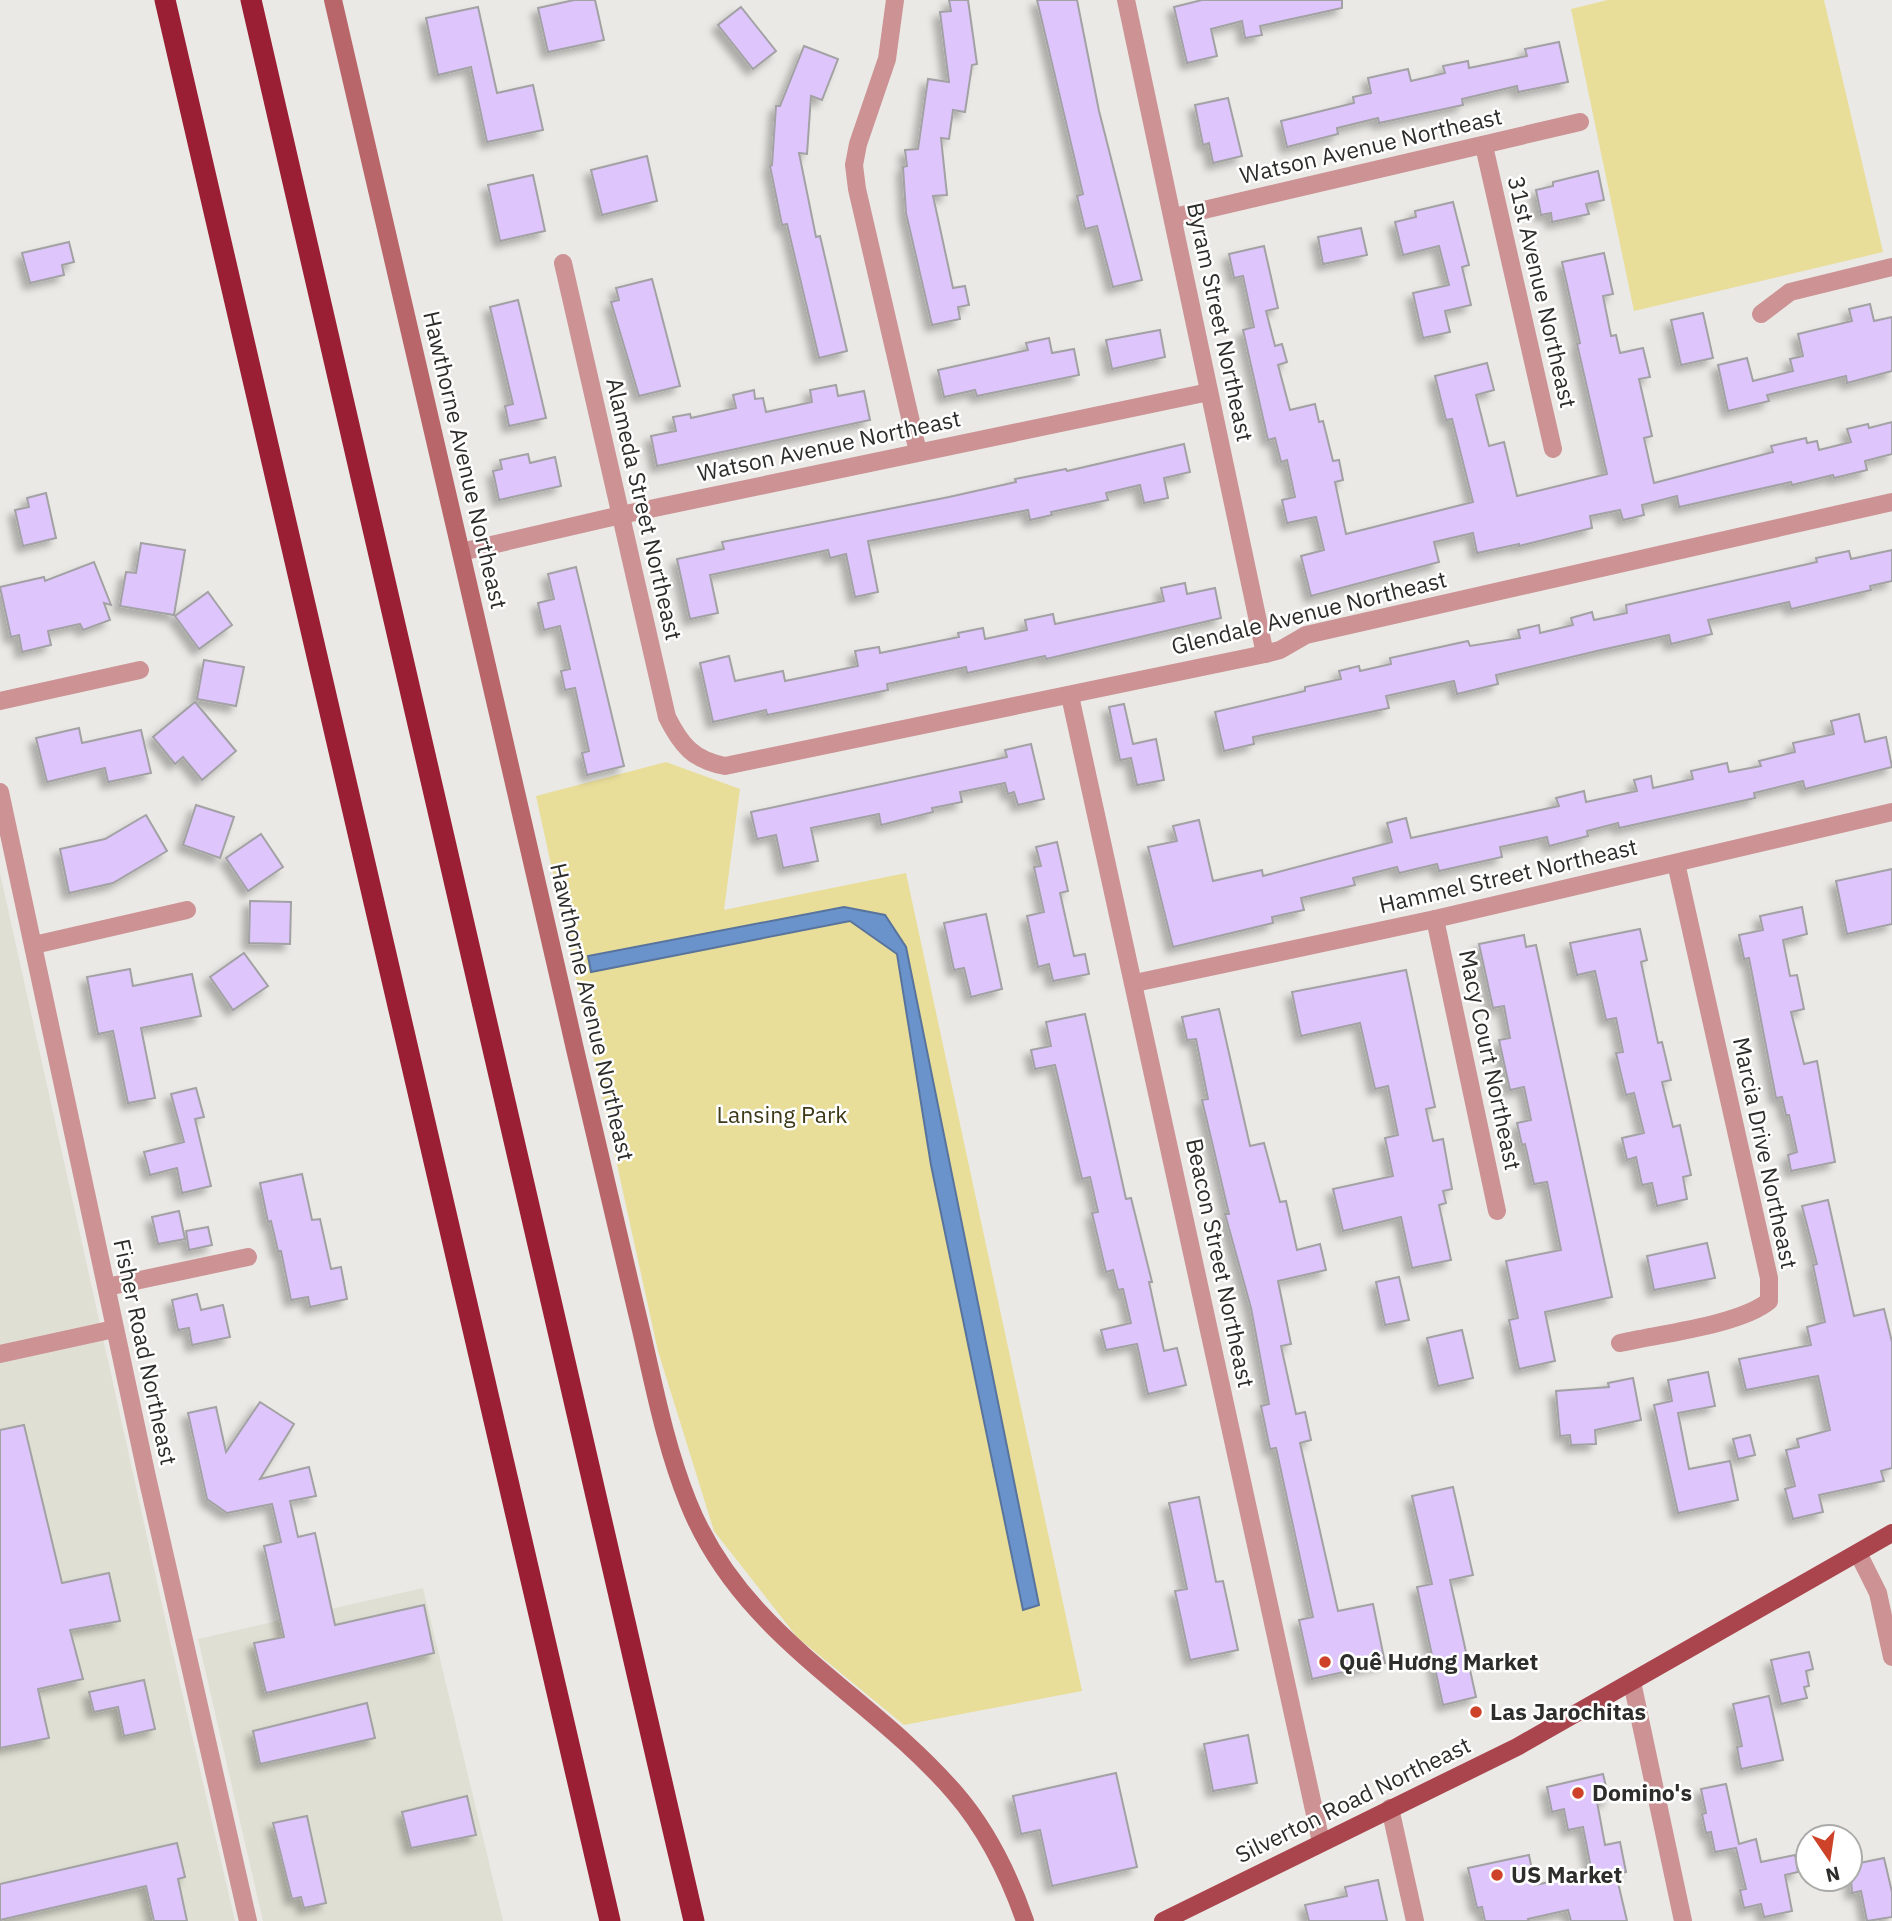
<svg xmlns="http://www.w3.org/2000/svg" width="1892" height="1921" viewBox="0 0 1892 1921" font-family="'IBM Plex Sans',sans-serif">
	<style>
		.built { fill: #e0dfd3 }
		.green { fill: #e8dd99 }
		.water { fill: #6a93cc; stroke: #58749c; stroke-width: 2 }
		.building { fill: #dec6fc; stroke: #a2a1a4; stroke-width: 2; filter: url(#shadow) }
		.lines { fill: none; stroke-linecap: round; stroke-linejoin: round }
		.minor { stroke: #cc9294; stroke-width: 18 }
		.tertiary { stroke: #cc9294; stroke-width: 18 }
		.secondary { stroke: #b9666b; stroke-width: 18 }
		.primary { stroke: #aa444d; stroke-width: 18 }
		.motorway { stroke: #9a1f34; stroke-width: 21 }
		.poi-dot { fill: #cd4228; stroke: #fff; stroke-width: 2.5 }
		.labels { text-anchor: middle; stroke-width: 5; stroke-linejoin: round; paint-order: stroke }
		.street-label { font-size: 23px; fill: #2d2d2b; stroke: #fff }
		.park-label { font-size: 23px; fill: #3e3917; stroke: #fff }
		.poi-label { font-size: 23px; font-weight: bold; fill: #2d2d2b; stroke: #fff; text-anchor: start }
	</style>
	<defs>
		<filter id="shadow"><feDropShadow dx="-6" dy="6" stdDeviation="3.5" flood-color="#0004"/></filter>
	</defs>
	<rect width="100%" height="100%" fill="#eae9e5"/>
	<!-- built -->
	<g class="built">
		<path d="M0,873L171,1645L235,1921H0Z"/>
		<path d="M423,1588L503,1921H263L198,1639Z"/>
	</g>
	<!-- green -->
	<g class="green">
		<path d="M1608,0H1824L1883,252L1634,311L1571,9Z"/>
		<path d="M666,762L740,789L724,910L906,873L1082,1691L904,1725L797,1637L714,1531L658,1351L536,796Z"/>
	</g>
	<!-- water -->
	<path class="water" d="M844,907L885,915L906,947L1039,1605L1023,1610L931,1165L897,954L850,921L591,972L588,956Z"/>
	<!-- building -->
	<g class="building">
		<path d="M574,0H595L604,40L548,52L538,8Z"/>
		<path d="M949,0H968L977,64L972,65L965,112L953,110L949,139L941,138L947,195L933,196L953,288L965,286L969,305L958,307L960,319L932,325L906,213L903,167L907,166L905,150L918,149L928,79L949,82L940,12L951,11Z"/>
		<path d="M1037,0H1077L1099,111L1142,280L1113,287L1097,226L1085,229L1077,196L1083,194Z"/>
		<path d="M1202,0H1342V8L1260,26L1262,35L1245,38L1242,21L1211,29L1217,56L1187,63L1174,7Z"/>
		<path d="M478,7L497,93L533,85L543,130L487,142L471,67L438,75L426,18Z"/>
		<path d="M741,7L776,51L753,69L718,25Z"/>
		<path d="M1559,42L1568,82L1518,92L1517,86L1462,99L1463,105L1379,123L1378,118L1337,128L1338,134L1287,147L1281,121L1354,103L1353,97L1371,93L1368,78L1408,69L1411,81L1445,73L1443,66L1468,61L1469,68L1527,56L1525,49Z"/>
		<path d="M804,46L838,59L822,100L811,96L807,154L799,153L816,237L820,236L847,351L819,358L787,224L782,225L770,166L772,165L776,106H780Z"/>
		<path d="M1228,98L1242,156L1213,163L1209,143L1203,145L1195,105Z"/>
		<path d="M647,156L657,201L602,215L591,170Z"/>
		<path d="M1598,171L1604,200L1586,204L1589,214L1552,222L1551,213L1541,215L1536,190L1553,186V182Z"/>
		<path d="M533,175L545,231L500,241L488,185Z"/>
		<path d="M1453,202L1469,265L1462,267L1471,305L1445,311L1450,332L1423,338L1413,293L1449,285L1439,246L1403,255L1395,222L1416,217L1415,211Z"/>
		<path d="M1361,228L1367,255L1323,264L1318,237Z"/>
		<path d="M69,242L74,262L62,265L64,275L30,283L22,253Z"/>
		<path d="M1264,246L1278,308L1266,311L1275,346L1282,344L1287,362L1278,365L1290,410L1315,404L1319,422L1323,421L1333,461L1339,460L1343,480L1335,482L1346,534L1473,502L1452,419L1446,420L1435,376L1487,363L1494,390L1476,395L1489,446L1504,442L1517,496L1607,474L1577,344L1580,343L1562,262L1604,253L1613,294L1603,296L1611,336L1616,335L1620,353L1643,348L1650,377L1639,379L1652,436L1644,438L1654,483L1773,452L1771,446L1806,438L1807,443L1817,441L1819,450L1851,442L1847,429L1868,424L1869,428L1892,422V454L1865,461L1867,470L1834,478L1833,475L1792,485L1791,482L1679,507L1677,496L1642,505L1644,515L1623,520L1620,510L1590,516L1592,528L1519,546V544L1477,553L1473,533L1434,542L1439,562L1311,596L1301,556L1324,550L1316,517L1287,523L1282,500L1295,497L1287,460L1281,462L1275,438L1268,440L1243,330L1254,327L1243,276L1234,278L1229,254Z"/>
		<path d="M652,279L680,386L639,396L611,302L619,300L616,288Z"/>
		<path d="M518,300L546,418L509,426L505,406L513,404L490,307Z"/>
		<path d="M1870,304L1874,321L1892,317V371L1847,383L1846,376L1767,395L1769,401L1728,411L1718,365L1747,358L1753,381L1793,371L1790,359L1803,356L1798,334L1852,321L1849,309Z"/>
		<path d="M1703,313L1713,358L1681,365L1671,320Z"/>
		<path d="M1160,330L1165,357L1112,369L1106,340Z"/>
		<path d="M1049,338L1052,353L1074,349L1079,375L977,396L975,390L944,397L938,370L1028,350L1026,343Z"/>
		<path d="M836,385L838,396L864,391L870,420L657,466L651,436L676,431L673,417L690,414L691,418L736,408L733,395L754,390L755,399L763,398L766,412L812,402L810,390Z"/>
		<path d="M1184,444L1190,472L1164,478L1168,498L1144,503L1140,485L1106,493L1108,500L1051,512L1052,515L1030,520L1028,510L868,541L878,592L855,597L846,554L830,558L828,550L710,575L718,613L690,619L677,559L724,549L722,542L949,497L1016,482L1015,479L1066,469L1067,471Z"/>
		<path d="M528,454L530,463L555,457L561,486L499,500L493,471L502,469L500,460Z"/>
		<path d="M46,493L56,538L23,546L15,510L29,507L27,498Z"/>
		<path d="M141,543L185,550L174,615L120,606L126,572L136,573Z"/>
		<path d="M1892,550V581L1870,586L1871,590L1791,609L1789,602L1708,620L1712,634L1671,644L1669,635L1601,650L1496,675L1498,684L1457,694L1454,681L1386,696L1389,708L1253,737L1254,744L1224,751L1215,712L1305,691V687L1341,679L1339,671L1359,666L1360,671L1391,664L1390,658L1468,641L1470,646L1520,638L1518,630L1539,625L1540,633L1573,625L1571,618L1592,612L1594,620L1627,613L1626,605L1817,562L1816,558L1849,551L1851,559Z"/>
		<path d="M94,562L111,605L104,603L110,620L83,630L80,624L48,631L51,645L22,652L19,635L11,637L0,587L44,577L45,581Z"/>
		<path d="M576,567L624,766L587,775L582,753L589,751L575,688L565,690L561,671L570,669L560,626L544,630L538,603L554,599L548,574Z"/>
		<path d="M1185,583L1187,594L1215,588L1221,618L1046,659L1045,656L967,673L966,667L887,684L888,690L821,704L767,715L766,710L713,722L700,663L729,656L735,681L783,671L785,681L858,666L855,651L879,647L880,653L959,637L958,633L983,628L985,639L1027,630L1025,620L1053,614L1055,624L1164,601L1161,588Z"/>
		<path d="M208,592L232,625L199,649L175,616Z"/>
		<path d="M204,660L244,667L236,706L197,699Z"/>
		<path d="M195,702L236,751L202,780L183,757L175,764L153,737Z"/>
		<path d="M1124,704L1133,744L1156,739L1164,780L1137,785L1131,758L1120,760L1109,707Z"/>
		<path d="M1859,714L1865,742L1886,737L1892,767L1805,789L1803,781L1754,793L1755,798L1619,828L1618,823L1587,831L1588,836L1549,846L1547,837L1500,847L1502,857L1439,871L1437,864L1399,873L1397,867L1353,878L1355,885L1301,898L1304,910L1272,917L1273,923L1173,947L1148,847L1177,841L1173,826L1199,820L1213,881L1262,870L1263,876L1392,842L1387,823L1406,818L1411,838L1559,806L1556,798L1584,791L1586,802L1637,791L1634,780L1651,776L1653,788L1693,779L1691,771L1727,763L1729,772L1761,766L1759,761L1795,752L1793,743L1834,734L1831,721Z"/>
		<path d="M79,728L82,743L141,730L151,773L108,782L105,768L47,782L36,738Z"/>
		<path d="M1031,744L1044,799L1018,805L1014,792L1008,794L1005,783L960,792L962,802L932,808L933,812L881,825L879,814L811,828L818,861L783,868L776,835L757,839L751,812L1007,757L1005,750Z"/>
		<path d="M196,805L234,817L220,858L183,845Z"/>
		<path d="M146,815L167,851L113,883L69,893L60,849L105,839Z"/>
		<path d="M261,834L283,867L248,891L226,858Z"/>
		<path d="M1057,842L1068,891L1060,893L1074,956L1085,954L1089,974L1053,981L1049,964L1038,967L1027,916L1044,912L1034,867L1041,866L1036,847Z"/>
		<path d="M1892,869V924L1847,934L1836,881Z"/>
		<path d="M250,901L291,902L290,944L249,943Z"/>
		<path d="M1802,907L1807,934L1783,940L1790,976L1797,975L1804,1009L1791,1012L1804,1064L1817,1061L1835,1162L1791,1171L1788,1155L1797,1152L1789,1115H1786L1782,1097L1776,1098L1749,958L1744,959L1739,935L1763,930L1760,916Z"/>
		<path d="M986,914L1002,989L971,997L964,968L954,970L944,923Z"/>
		<path d="M1640,929L1647,960L1641,962L1658,1043L1662,1042L1671,1080L1662,1082L1673,1127L1680,1125L1691,1175L1683,1177L1687,1199L1657,1206L1652,1183L1642,1185L1636,1157L1627,1160L1622,1138L1644,1133L1634,1093L1626,1095L1616,1053L1623,1052L1616,1018L1606,1020L1595,971L1577,975L1570,943Z"/>
		<path d="M1524,935L1526,947L1536,945L1612,1297L1545,1312L1555,1361L1519,1369L1509,1320L1518,1318L1506,1261L1561,1250L1547,1182L1534,1184L1525,1144L1522,1145L1517,1123L1531,1120L1524,1087L1510,1090L1499,1040L1510,1038L1504,1006L1493,1008L1479,944Z"/>
		<path d="M244,953L268,986L233,1010L210,977Z"/>
		<path d="M130,969L133,986L192,974L201,1016L141,1028L155,1098L128,1103L113,1031L98,1034L87,977Z"/>
		<path d="M1406,970L1435,1107L1426,1109L1433,1141L1443,1139L1452,1189L1443,1191L1446,1203L1439,1205L1451,1260L1412,1268L1401,1217L1343,1231L1333,1189L1393,1176L1385,1138L1398,1135L1388,1086L1375,1089L1360,1023L1301,1036L1292,992Z"/>
		<path d="M1219,1009L1250,1146L1264,1143L1280,1202L1286,1201L1297,1250L1320,1244L1326,1270L1278,1281L1291,1344L1281,1346L1296,1414L1305,1412L1311,1440L1300,1443L1338,1611L1373,1604L1385,1663L1312,1679L1299,1620L1313,1617L1276,1448L1270,1449L1261,1406L1269,1404L1251,1308L1225,1214H1229L1202,1100L1208,1099L1196,1039L1187,1040L1182,1017Z"/>
		<path d="M1085,1014L1126,1199L1131,1198L1152,1282H1149L1164,1351L1177,1348L1186,1385L1148,1394L1137,1344L1106,1350L1101,1330L1131,1323L1123,1289L1118,1290L1113,1270L1106,1272L1092,1213L1098,1212L1090,1177L1082,1179L1055,1065L1035,1069L1031,1050L1051,1046L1046,1022Z"/>
		<path d="M196,1088L204,1117L195,1119L211,1186L182,1193L177,1168L150,1175L144,1152L184,1142L171,1094Z"/>
		<path d="M302,1174L312,1220L320,1219L331,1269L341,1267L347,1299L310,1307L308,1297L291,1300L281,1251H278L271,1221L268,1222L260,1183Z"/>
		<path d="M1828,1200L1854,1316L1884,1309L1892,1342V1468L1881,1471L1884,1481L1819,1495L1823,1512L1793,1519L1785,1489L1795,1486L1786,1450L1799,1447L1797,1439L1830,1430L1818,1376L1746,1390L1739,1359L1811,1345L1807,1327L1825,1322L1813,1265L1817,1264L1802,1206Z"/>
		<path d="M179,1211L185,1239L158,1244L152,1217Z"/>
		<path d="M208,1227L212,1245L189,1250L186,1231Z"/>
		<path d="M1707,1243L1715,1278L1654,1290L1647,1256Z"/>
		<path d="M1399,1277L1409,1320L1385,1325L1376,1282Z"/>
		<path d="M197,1294L201,1310L223,1305L230,1337L192,1345L189,1328L178,1330L172,1300Z"/>
		<path d="M1462,1330L1473,1378L1438,1386L1427,1338Z"/>
		<path d="M1708,1372L1715,1406L1678,1413L1689,1469L1730,1461L1738,1500L1678,1513L1654,1405L1672,1401L1668,1380Z"/>
		<path d="M1633,1378L1641,1420L1595,1430L1596,1444L1571,1445L1570,1435L1560,1436L1556,1391L1609,1387L1608,1383Z"/>
		<path d="M260,1402L294,1424L260,1479L309,1467L316,1496L290,1501L298,1537L315,1533L335,1625L424,1605L434,1653L266,1693L254,1643L284,1637L264,1546L281,1542L272,1504L227,1513L207,1499L188,1413L216,1407L226,1452Z"/>
		<path d="M24,1425L62,1583L109,1573L120,1621L70,1630L83,1679L38,1689L49,1738L0,1748V1430Z"/>
		<path d="M1750,1435L1755,1455L1738,1459L1733,1439Z"/>
		<path d="M1453,1487L1473,1575L1450,1580L1476,1697L1443,1705L1417,1587L1432,1584L1412,1496Z"/>
		<path d="M1199,1497L1216,1582L1223,1581L1238,1650L1190,1660L1175,1591L1187,1589L1169,1503Z"/>
		<path d="M1809,1652L1813,1669L1806,1671L1809,1686L1804,1687L1807,1698L1781,1704L1771,1660Z"/>
		<path d="M144,1680L155,1729L124,1736L118,1707L94,1712L89,1692Z"/>
		<path d="M1769,1696L1783,1760L1741,1769L1737,1747L1742,1746L1733,1704Z"/>
		<path d="M367,1703L375,1738L260,1764L253,1731Z"/>
		<path d="M1248,1735L1257,1783L1213,1791L1204,1744Z"/>
		<path d="M1116,1773L1137,1867L1052,1886L1040,1830L1021,1834L1013,1796Z"/>
		<path d="M1603,1774L1609,1799L1597,1802L1605,1845L1620,1842L1626,1872L1616,1874L1627,1921H1571L1568,1910L1528,1919L1529,1921H1485L1482,1907L1477,1908L1468,1868L1529,1855L1535,1885L1592,1873L1583,1827L1568,1830L1564,1809L1552,1812L1547,1787Z"/>
		<path d="M1726,1784L1739,1844L1756,1839L1761,1862L1795,1855L1798,1872L1785,1875L1792,1911L1764,1917L1761,1904L1744,1908L1740,1890L1746,1889L1736,1848L1715,1852L1711,1832L1706,1833L1702,1814L1706,1813L1701,1789Z"/>
		<path d="M467,1796L476,1835L411,1848L402,1812Z"/>
		<path d="M307,1816L326,1903L304,1908L301,1897L292,1899L273,1823Z"/>
		<path d="M177,1843L185,1877L178,1879L187,1921H154L146,1886L0,1920V1884Z"/>
		<path d="M1884,1858L1892,1892V1917L1867,1921L1861,1891L1852,1893L1850,1865Z"/>
		<path d="M1378,1880L1387,1921H1309L1305,1905L1347,1896L1345,1887Z"/>
	</g>
	<g class="lines">
		<!-- minor -->
		<g class="minor">
			<path d="M895,0L887,59L858,144L854,165L857,189L918,452"/>
			<path d="M1126,0L1265,654"/>
			<path d="M1484,146L1553,449"/>
			<path d="M1174,217L1580,122"/>
			<path d="M563,263L667,717C681,745 693,760 725,766L1265,654L1280,650L1306,635L1892,502"/>
			<path d="M1761,314L1790,292L1892,267"/>
			<path d="M461,552L621,515L1209,392"/>
			<path d="M1070,696L1321,1842"/>
			<path d="M0,701L140,670"/>
			<path d="M1435,919L1497,1211"/>
			<path d="M34,945L187,910"/>
			<path d="M1135,983L1435,919L1892,812"/>
			<path d="M107,1287L248,1257"/>
			<path d="M1620,1343C1659,1334 1740,1325 1769,1301V1278L1676,863"/>
			<path d="M1858,1553L1878,1593L1892,1657"/>
			<path d="M1632,1682L1683,1921"/>
			<path d="M1390,1808L1415,1921"/>
		</g>
		<!-- tertiary -->
		<g class="tertiary">
			<path d="M0,792L147,1477L248,1921"/>
			<path d="M0,1354L114,1329"/>
		</g>
		<!-- secondary -->
		<path class="secondary" d="M333,0C410,331 486,661 562,992C586,1098 611,1204 636,1309C652,1374 663,1440 688,1502C742,1637 867,1691 955,1793C987,1830 1009,1875 1025,1921"/>
		<!-- primary -->
		<path class="primary" d="M1163,1921L1517,1747L1892,1533"/>
		<!-- motorway -->
		<g class="motorway">
			<path d="M165,0L610,1921"/>
			<path d="M251,0L694,1921"/>
		</g>
	</g>
	<!-- markers -->
	<g class="poi-dot">
		<circle cx="1325" cy="1662" r="7"/>
		<circle cx="1476" cy="1712" r="7"/>
		<circle cx="1578" cy="1793" r="7"/>
		<circle cx="1497" cy="1875" r="7"/>
	</g>
	<g class="labels">
		<!-- street labels -->
		<g class="street-label">
			<text transform="translate(1371 146) rotate(-13)" y="8">Watson Avenue Northeast</text>
			<text transform="translate(1542 292) rotate(77)" y="8">31st Avenue Northeast</text>
			<text transform="translate(1220 322) rotate(78)" y="8">Byram Street Northeast</text>
			<text transform="translate(829 446) rotate(-12)" y="8">Watson Avenue Northeast</text>
			<text transform="translate(465 460) rotate(77)" y="8">Hawthorne Avenue Northeast</text>
			<text transform="translate(644 509) rotate(77)" y="8">Alameda Street Northeast</text>
			<text transform="translate(1309 613) rotate(-14)" y="8">Glendale Avenue Northeast</text>
			<text transform="translate(1508 876) rotate(-13)" y="8">Hammel Street Northeast</text>
			<text transform="translate(592 1012) rotate(77)" y="8">Hawthorne Avenue Northeast</text>
			<text transform="translate(1490 1060) rotate(78)" y="8">Macy Court Northeast</text>
			<text transform="translate(1765 1153) rotate(78)" y="8">Marcia Drive Northeast</text>
			<text transform="translate(1220 1263) rotate(78)" y="8">Beacon Street Northeast</text>
			<text transform="translate(145 1352) rotate(78)" y="8">Fisher Road Northeast</text>
			<text transform="translate(1353 1800) rotate(-26)" y="8">Silverton Road Northeast</text>
		</g>
		<!-- park labels -->
		<g class="park-label">
			<text x="782" y="1123">Lansing Park</text>
		</g>
		<!-- poi labels -->
		<g class="poi-label">
			<text x="1339" y="1670">Quê Hương Market</text>
			<text x="1490" y="1720">Las Jarochitas</text>
			<text x="1592" y="1801">Domino's</text>
			<text x="1511" y="1883">US Market</text>
		</g>
	</g>
	<!-- north arrow -->
	<g transform="translate(1829 1858) rotate(167)"><circle r="33" fill="#ffffff" stroke="#ababaa" stroke-width="2"/>
	<path d="M0-5L12 26L0 18L-12 26Z" fill="#cd4228"/>
	<text y="-10" font-size="19" font-weight="bold" text-anchor="middle" fill="#2d2d2b">N</text>
	</g>
</svg>
